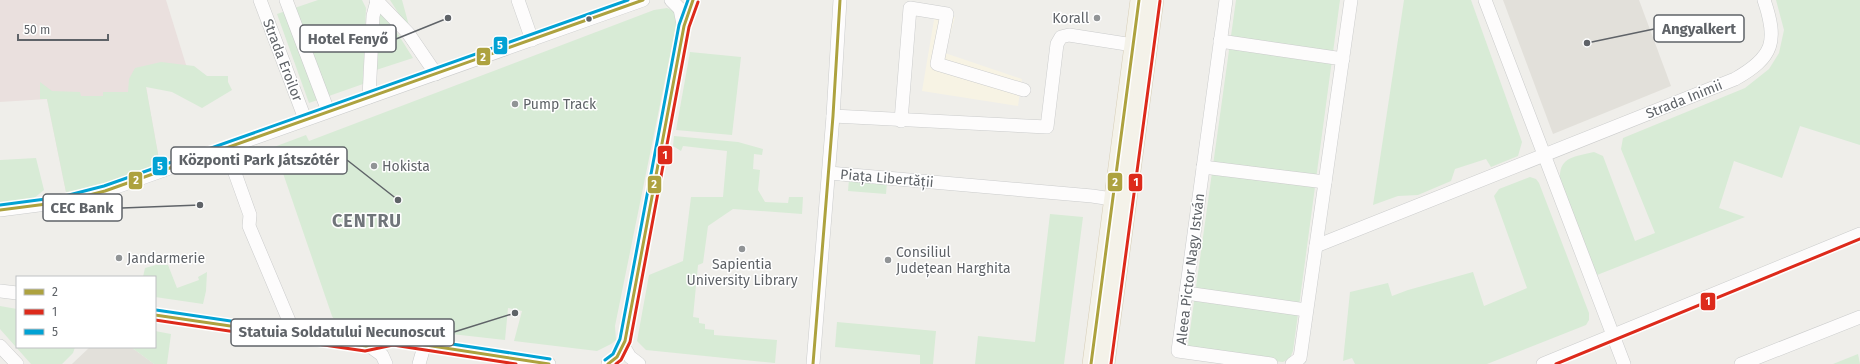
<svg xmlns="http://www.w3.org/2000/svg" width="1860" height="364" viewBox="0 0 1860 364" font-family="'Fira Sans',sans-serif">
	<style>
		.commercial { fill: #f7f3e4 }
		.education { fill: #e2e0da }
		.medical { fill: #eae0de }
		.green { fill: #d8ebd6 }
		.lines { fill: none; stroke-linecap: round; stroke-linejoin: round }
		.minor-casing { stroke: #cbcccc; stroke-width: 14 }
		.major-casing { stroke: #d7ceb8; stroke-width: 18 }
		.minor { stroke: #fdfcfc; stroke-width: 13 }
		.major { stroke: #f4f2e9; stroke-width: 17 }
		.bus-1-casing { stroke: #fff; stroke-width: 6 }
		.bus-2-casing { stroke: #fff; stroke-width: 6 }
		.bus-3-casing { stroke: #fff; stroke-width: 6 }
		.bus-1 { stroke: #ada23f; stroke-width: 3 }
		.bus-2 { stroke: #dd2a1b; stroke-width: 3 }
		.bus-3 { stroke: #01a2d4; stroke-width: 3 }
		.poi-dot { fill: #919496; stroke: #fff; stroke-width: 1.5 }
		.bus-dot { fill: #5f6368; stroke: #fff; stroke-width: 1.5 }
		.labels { text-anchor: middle; stroke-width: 3; stroke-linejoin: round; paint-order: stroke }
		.poi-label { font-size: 14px; fill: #5f6368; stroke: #fff; text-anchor: start }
		.street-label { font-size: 14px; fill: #5f6368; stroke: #fff }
		.district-label { font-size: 18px; font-weight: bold; letter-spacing: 1px; fill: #70757a; stroke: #fff }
		.leader { fill: none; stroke: #5f6368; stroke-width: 1.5 }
		.callout-dot { fill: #5f6368; stroke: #fff; stroke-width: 1.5 }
		.callout { fill: #fff; stroke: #5f6368; stroke-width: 1.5 }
		.callout-label { font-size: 15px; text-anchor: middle; font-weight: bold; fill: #5f6368 }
		.line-badge { stroke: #fff; stroke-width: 1.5 }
		.badge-label { font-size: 11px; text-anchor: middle; font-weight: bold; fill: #fff }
	</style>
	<rect width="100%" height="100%" fill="#efeeea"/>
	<!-- commercial -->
	<path class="commercial" d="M935,14L955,17L945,53L1022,79L1018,106L922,91Z"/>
	<!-- education -->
	<g class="education">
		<path d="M1503,0H1639L1671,86L1553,134Z"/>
		<path d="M90,347H131L154,364H72Z"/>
	</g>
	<!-- medical -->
	<path class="medical" d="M0,0H166L187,68L146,87L160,165L96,187L66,192L47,99L0,102Z"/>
	<!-- green -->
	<g class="green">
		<path d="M318,0H362L366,8L363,84L309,103L277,14Z"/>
		<path d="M390,0H402L411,33Z"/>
		<path d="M1236,0H1340L1293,351L1290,358L1283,362L1187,352Z"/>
		<path d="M1404,0H1471L1522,142L1518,156L1491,167L1486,159L1455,169L1451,181L1418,195L1398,196L1373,205Z"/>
		<path d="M1776,0H1860V145L1800,126L1782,178L1734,161L1719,208L1745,217L1597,275L1560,179C1559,156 1575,157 1594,152L1603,156L1635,241L1655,233L1621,149L1623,138L1745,88L1769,69L1779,53L1784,30Z"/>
		<path d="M377,1L413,58L373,71Z"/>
		<path d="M667,8L674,11L677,21L615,326L616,340L611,344L597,351L514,341L522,311L508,308L505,340L380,326L336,323L332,316L274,147L306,135L309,141L654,10Z"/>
		<path d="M690,52L741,57L732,135L676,130Z"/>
		<path d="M161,62L194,66L207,76H228V82L232,90L202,108L172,92L146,87L160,165L96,187L66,192L47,99H40V82L52,91L80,92L81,96H103V92H128L129,79L135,68Z"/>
		<path d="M674,136L738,142L763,149L762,155L754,154L753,169L760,170L758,190L765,202L788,203L789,197H803L802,214L733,209L708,226L703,263L698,265L693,317L699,318V323L705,324V329L714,330V335L777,340L775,363L646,350L637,341L649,275L683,261L691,197H723L727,151L683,146L681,151L673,146Z"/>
		<path d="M36,158L44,190L28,203L0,207V160Z"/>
		<path d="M1530,177L1536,179L1539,183L1589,313V320L1586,325L1487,364H1355L1352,358L1343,361L1350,292L1388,283L1392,296L1408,290L1473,272L1484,306L1527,288L1494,196L1499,189Z"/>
		<path d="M849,179L887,182L886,194L848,191Z"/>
		<path d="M1050,214L1083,217L1064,364H975L978,336L1035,342Z"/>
		<path d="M156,265H168L177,288L199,280L198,277L207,272L206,291L203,304L155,297V277H143L145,268Z"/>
		<path d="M0,306L17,309V347H75L73,353L62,364H31L0,329Z"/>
		<path d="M837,322L936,331L933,364H920V355L835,347Z"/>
		<path d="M155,331L171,334L167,364H154L131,347H155Z"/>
		<path d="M1858,354L1860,364H1833Z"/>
	</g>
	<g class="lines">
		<!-- minor casing -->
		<g class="minor-casing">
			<g id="minor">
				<path d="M260,0L305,119"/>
				<path d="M286,0L328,111"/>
				<path d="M376,0L408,33L436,74"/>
				<path d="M518,0L532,40"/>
				<path d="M671,0L680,9L683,24"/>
				<path d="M1226,0L1178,351L1271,364"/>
				<path d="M1485,0L1624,364"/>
				<path d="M1220,41L1343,59"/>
				<path d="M369,97L373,16L377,1"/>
				<path d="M833,116L1047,127L1057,44L1061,37L1069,35L1133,45"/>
				<path d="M901,121L910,8L947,14L937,64L1024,90"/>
				<path d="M226,148L250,215L249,226L295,335"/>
				<path d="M1203,167L1325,182"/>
				<path d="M829,173L1092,196L1112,199L1116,207"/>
				<path d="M0,210L62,202L105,191L643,0"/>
				<path d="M1316,246L1735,79C1774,57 1778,41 1764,0"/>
				<path d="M0,291L17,293"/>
				<path d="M1186,293L1306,310"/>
				<path d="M155,315L295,335L371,347L382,355L386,364"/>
				<path d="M0,346L17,364"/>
				<path d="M366,346L393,340L549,364"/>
				<path d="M624,347L630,357L639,364"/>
				<path d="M419,364L423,350"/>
				<path d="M608,364L617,357L625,341L684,26L693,0"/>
				<path d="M813,364L833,116L840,0"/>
				<path d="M1292,364L1300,358L1351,0"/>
				<path d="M1543,364L1860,234"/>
				<path d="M1741,364L1860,317"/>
			</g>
		</g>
		<!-- major casing -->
		<g class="major-casing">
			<g id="major">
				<path d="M1091,364L1139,0"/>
				<path d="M1106,364L1155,0"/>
			</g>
		</g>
		<!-- minor -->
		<use href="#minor" class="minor"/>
		<!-- major -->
		<use href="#major" class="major"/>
		<!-- bus-1 casing -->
		<g class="bus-1-casing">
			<g id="bus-1">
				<path d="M0,210L62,202L105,191L643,0"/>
				<path d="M155,315L366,346L393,340L549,364"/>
				<path d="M608,364L617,357L625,341L684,26L693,0"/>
				<path d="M813,364L833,116L840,0"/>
				<path d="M1091,364L1139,0"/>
			</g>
		</g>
		<!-- bus-2 casing -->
		<g class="bus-2-casing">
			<g id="bus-2">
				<path d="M155,320L365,351L393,345L516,364"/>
				<path d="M616,364L621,360L630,342L689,27L698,2"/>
				<path d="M1111,364L1160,1"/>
				<path d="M1556,364L1860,239"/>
			</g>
		</g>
		<!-- bus-3 casing -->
		<g class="bus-3-casing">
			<g id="bus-3">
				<path d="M0,205L61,197L104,186L628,0"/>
				<path d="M156,310L366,341L393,335L550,359"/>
				<path d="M605,360L613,354L620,339L679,25L688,0"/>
			</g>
		</g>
		<!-- bus-1 -->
		<use href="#bus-1" class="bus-1"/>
		<!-- bus-2 -->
		<use href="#bus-2" class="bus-2"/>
		<!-- bus-3 -->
		<use href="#bus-3" class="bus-3"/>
	</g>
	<!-- markers -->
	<g class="poi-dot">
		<circle cx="1097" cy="18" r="4"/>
		<circle cx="515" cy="104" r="4"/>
		<circle cx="374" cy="166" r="4"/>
		<circle cx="742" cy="249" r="4"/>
		<circle cx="119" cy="258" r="4"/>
		<circle cx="888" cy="260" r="4"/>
	</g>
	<circle class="bus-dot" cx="589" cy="19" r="3.5"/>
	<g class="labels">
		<!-- poi labels -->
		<g class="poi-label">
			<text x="1089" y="23" text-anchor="end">Korall</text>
			<text x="523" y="109">Pump Track</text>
			<text x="382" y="171">Hokista</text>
			<text x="896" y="257">Consiliul<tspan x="896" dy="16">Județean Harghita</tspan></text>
			<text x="127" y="263">Jandarmerie</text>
			<text x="742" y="269" text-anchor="middle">Sapientia<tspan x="742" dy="16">University Library</tspan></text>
		</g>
		<!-- street labels -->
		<g class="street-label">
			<text transform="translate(283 60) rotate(69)" y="5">Strada Eroilor</text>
			<text transform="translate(1684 99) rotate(-22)" y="5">Strada Inimii</text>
			<text transform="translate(887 178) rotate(5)" y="5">Piața Libertății</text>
			<text transform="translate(1190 269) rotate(-83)" y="5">Aleea Pictor Nagy István</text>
		</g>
		<!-- district labels -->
		<g class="district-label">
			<text x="367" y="227">CENTRU</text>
		</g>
	</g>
	<!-- callouts -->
	<path class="leader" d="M1587 43L1654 29M448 18L396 39M398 200L347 160M200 205L122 208M515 313L454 332"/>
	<g class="callout-dot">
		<circle cx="1587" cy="43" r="4"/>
		<circle cx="448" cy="18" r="4"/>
		<circle cx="398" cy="200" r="4"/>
		<circle cx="200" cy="205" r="4"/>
		<circle cx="515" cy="313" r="4"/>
	</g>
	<g class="callout">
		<rect x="1654" y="15" width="90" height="27" rx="4"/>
		<rect x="300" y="25" width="96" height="27" rx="4"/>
		<rect x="171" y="147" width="176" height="27" rx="4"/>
		<rect x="43" y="194" width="79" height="27" rx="4"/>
		<rect x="231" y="319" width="223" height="27" rx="4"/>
	</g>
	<g class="callout-label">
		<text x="1699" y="34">Angyalkert</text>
		<text x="348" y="44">Hotel Fenyő</text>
		<text x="259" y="165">Központi Park Játszótér</text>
		<text x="82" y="213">CEC Bank</text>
		<text x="342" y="337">Statuia Soldatului Necunoscut</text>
	</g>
	<g class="line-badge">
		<rect x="493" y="36" width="15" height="19" rx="4" fill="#01a2d4"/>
		<rect x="476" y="47" width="15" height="19" rx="4" fill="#ada23f"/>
		<rect x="657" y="145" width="16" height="20" rx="4" fill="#dd2a1b"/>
		<rect x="152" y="156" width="16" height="20" rx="4" fill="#01a2d4"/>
		<rect x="128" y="171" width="15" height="19" rx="4" fill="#ada23f"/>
		<rect x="1107" y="172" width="16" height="20" rx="4" fill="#ada23f"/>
		<rect x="1128" y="173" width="15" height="19" rx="4" fill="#dd2a1b"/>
		<rect x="647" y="175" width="15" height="19" rx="4" fill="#ada23f"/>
		<rect x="1700" y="292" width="16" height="19" rx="4" fill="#dd2a1b"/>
	</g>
	<g class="badge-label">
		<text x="500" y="49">5</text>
		<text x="483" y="61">2</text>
		<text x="665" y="159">1</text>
		<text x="160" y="170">5</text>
		<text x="136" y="184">2</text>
		<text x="1115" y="186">2</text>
		<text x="1136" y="186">1</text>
		<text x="654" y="188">2</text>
		<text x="1708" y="305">1</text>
	</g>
	<!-- legend -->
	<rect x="16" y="276" width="140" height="72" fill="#ffffff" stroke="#bfc1c3"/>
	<rect x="24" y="289" width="20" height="6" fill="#ada23f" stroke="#bfc1c3"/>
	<text x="52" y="296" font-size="12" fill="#5f6368">2</text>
	<rect x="24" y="309" width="20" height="6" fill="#dd2a1b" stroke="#bfc1c3"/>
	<text x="52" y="316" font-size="12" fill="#5f6368">1</text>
	<rect x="24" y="329" width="20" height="6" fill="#01a2d4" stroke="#bfc1c3"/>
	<text x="52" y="336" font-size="12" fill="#5f6368">5</text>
	<!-- scale -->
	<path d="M18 34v6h90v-6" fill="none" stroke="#5f6368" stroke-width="2"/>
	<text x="24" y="34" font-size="12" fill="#5f6368" stroke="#ffffff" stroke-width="3" paint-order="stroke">50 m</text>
</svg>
